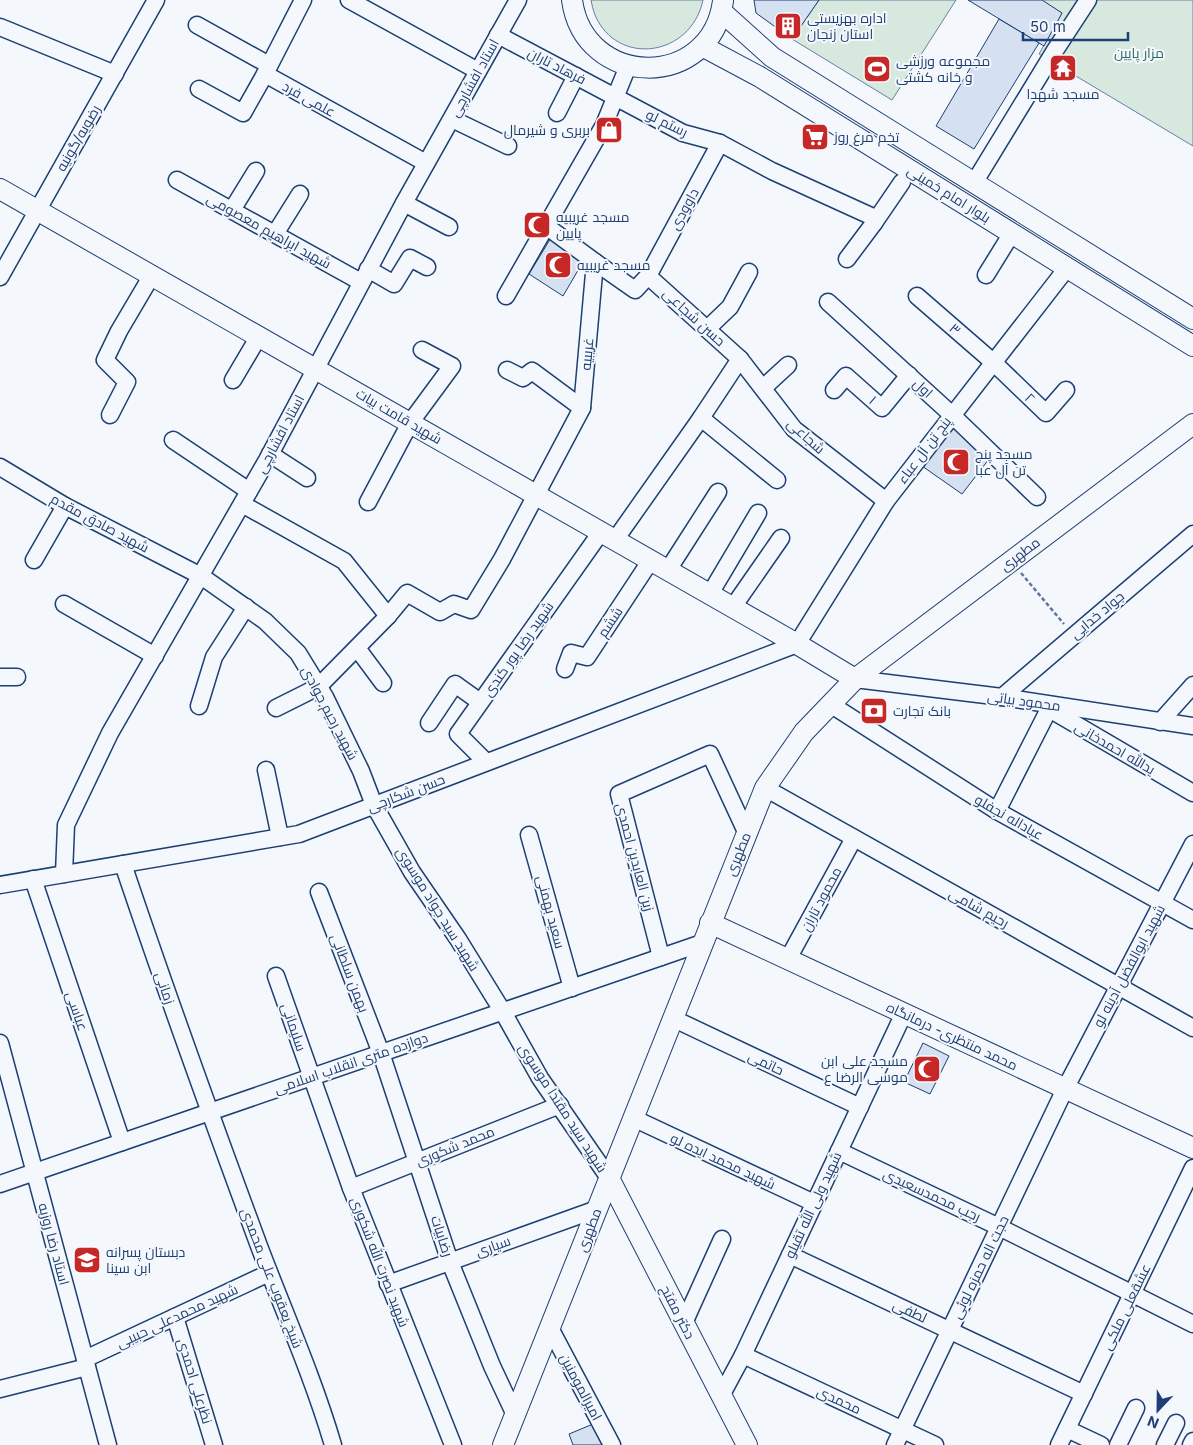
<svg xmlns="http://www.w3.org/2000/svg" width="1193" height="1445" viewBox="0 0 1193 1445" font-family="Inter,Cairo,sans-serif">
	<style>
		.green { fill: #d7e8df; stroke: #687fa3 }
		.building { fill: #d5e0f0; stroke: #1d3f73 }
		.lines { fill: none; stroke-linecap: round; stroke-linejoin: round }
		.minor-casing { stroke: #1d3f73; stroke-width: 19 }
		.major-casing { stroke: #1d3f73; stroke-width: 22 }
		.path { stroke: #5e769c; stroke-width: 2.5; stroke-dasharray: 4 2.5; stroke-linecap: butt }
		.minor { stroke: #f4f7fb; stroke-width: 16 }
		.major { stroke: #f4f7fb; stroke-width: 20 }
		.labels { text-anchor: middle; stroke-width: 4; stroke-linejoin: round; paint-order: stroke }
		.poi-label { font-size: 14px; fill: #1d3f73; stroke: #f4f7fb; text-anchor: start }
		.park-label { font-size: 14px; fill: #2c6c60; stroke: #f4f7fb }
		.street-label { font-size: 14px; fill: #1d3f73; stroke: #f4f7fb }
	</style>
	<rect width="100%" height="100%" fill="#f4f7fb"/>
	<!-- green -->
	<g class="green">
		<path d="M591,0H703C691,57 617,67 595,15C593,10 592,5 591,0Z"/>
		<path d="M819,0H956L892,100L792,39Z"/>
		<path d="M1039,0H1193V146L1039,54L1062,13Z"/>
	</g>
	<!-- building -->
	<g class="building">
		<path d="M754,0H819L792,39L756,13Z"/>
		<path d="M968,0H1042L1062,13L1044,46Z"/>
		<path d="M999,19L1039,43L974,149L936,126Z"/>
		<path d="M552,236L587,255L563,296L529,274Z"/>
		<path d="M955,426L989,459L962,494L922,466Z"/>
		<path d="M923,1043L949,1056L930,1094L904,1082Z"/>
		<path d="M593,1424L605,1445H573L569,1434Z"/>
	</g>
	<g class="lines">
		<!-- minor casing -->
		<g class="minor-casing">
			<g id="minor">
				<path d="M303,0L265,74L426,163"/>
				<path d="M349,0L478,71"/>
				<path d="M197,25L269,65"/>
				<path d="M0,27L115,74"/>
				<path d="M498,35L683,133L720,143L772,171L873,217L874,223L847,259"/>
				<path d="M199,89L243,113L265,74"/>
				<path d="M557,113L576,76"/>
				<path d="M452,119L508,146"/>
				<path d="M177,180L361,282"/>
				<path d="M974,183L1054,52L1088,0"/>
				<path d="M404,203L449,227"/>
				<path d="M232,210L256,171"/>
				<path d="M874,223L902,182"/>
				<path d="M275,234L300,194"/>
				<path d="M595,262L635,290L648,276L720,143"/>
				<path d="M368,269L394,284L410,258L427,267"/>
				<path d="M986,275L1012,233"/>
				<path d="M648,276L740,359L794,429L886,501"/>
				<path d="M0,277L156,0"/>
				<path d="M506,296L604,125L628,66"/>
				<path d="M917,296L993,362L1046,413L1066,390"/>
				<path d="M828,302L951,414L1037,497"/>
				<path d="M707,329L730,307L749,272"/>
				<path d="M507,370L523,378L532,371L582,408"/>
				<path d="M233,380L259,336"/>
				<path d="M763,388L788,365"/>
				<path d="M834,390L846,376L882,408L909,375"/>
				<path d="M110,415L127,382L105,360L119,331L152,275"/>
				<path d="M701,418L777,480"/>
				<path d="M173,440L249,491"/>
				<path d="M270,454L307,478"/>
				<path d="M0,467L65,506L201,576L265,621L298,653L325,697L361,771L374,805L412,872L458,939L503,1012L540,1078L609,1178"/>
				<path d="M368,502L410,423L452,366L422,350"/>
				<path d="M242,504L344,561L388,616"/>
				<path d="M615,540L701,418L740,359"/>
				<path d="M34,560L65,506"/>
				<path d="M668,570L718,492"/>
				<path d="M710,594L758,513"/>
				<path d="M64,604L155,656"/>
				<path d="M733,607L781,538"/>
				<path d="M357,648L383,683"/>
				<path d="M565,669L571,653L587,657L651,560"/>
				<path d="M0,677H17"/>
				<path d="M855,679L1002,697L1193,726"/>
				<path d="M1002,697L1193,534"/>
				<path d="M830,704L997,811L1193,920"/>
				<path d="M199,706L214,657L246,607"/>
				<path d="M1046,707L1193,793"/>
				<path d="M276,708L318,687L388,616L407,593L440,612L454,604L471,610L502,559L582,408L595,262L546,226"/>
				<path d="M1160,722L1193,685"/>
				<path d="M429,723L455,684L480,702"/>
				<path d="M486,762L458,734L601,532"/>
				<path d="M266,770L280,837"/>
				<path d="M765,788L1193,1028"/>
				<path d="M997,811L1049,709"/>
				<path d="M529,835L572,988"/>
				<path d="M123,864C166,992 212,1119 259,1246C284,1312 313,1377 333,1445"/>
				<path d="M64,874L66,825L110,733L267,460L404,203L518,0"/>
				<path d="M33,879L122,1142"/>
				<path d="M0,885L299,834L797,644L886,501L1067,268"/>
				<path d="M319,892L381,1053L450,1262L492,1366L515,1415"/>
				<path d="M661,957L619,794L710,754L747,834"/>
				<path d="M788,959L854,838"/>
				<path d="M276,976L351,1188L453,1445"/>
				<path d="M672,1018L860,1107"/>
				<path d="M0,1043L108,1445"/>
				<path d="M633,1118L814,1203"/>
				<path d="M839,1151L999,1227L1193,1324"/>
				<path d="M0,1184L702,943"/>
				<path d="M351,1188L560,1105"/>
				<path d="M790,1255L1084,1394"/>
				<path d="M388,1284L597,1209"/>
				<path d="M175,1317L214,1445"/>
				<path d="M684,1323L722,1239"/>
				<path d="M550,1328L612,1445"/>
				<path d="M743,1355L935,1445"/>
				<path d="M85,1359L269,1273"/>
				<path d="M0,1389L87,1367"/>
				<path d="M721,1396L743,1355L904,1013"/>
				<path d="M1067,1429L1101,1445"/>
				<path d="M895,1445L1065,1089L1193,844"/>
				<path d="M1059,1445L1193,1168"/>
				<path d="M1118,1445L1136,1408"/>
				<path d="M1165,1445L1176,1423"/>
				<path d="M1191,1445L1193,1441"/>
			</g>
		</g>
		<!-- major casing -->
		<g class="major-casing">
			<g id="major">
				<path d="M572,0C584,89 711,91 723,1"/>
				<path d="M722,12L772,57L1193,319"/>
				<path d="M702,46L760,77L1193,346"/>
				<path d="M0,189L797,644L855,679"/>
				<path d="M710,923L1193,1148"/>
				<path d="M609,1178L747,1445"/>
				<path d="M503,1445L765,788L804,732L855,679L1193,424"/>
			</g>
		</g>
		<!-- path -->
		<path class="path" d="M1021,573L1064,624"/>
		<!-- minor -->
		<use href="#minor" class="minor"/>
		<!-- major -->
		<use href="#major" class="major"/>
	</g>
	<!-- icons -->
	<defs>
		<g id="building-square" transform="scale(1.4375)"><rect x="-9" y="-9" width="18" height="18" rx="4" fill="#c62828" stroke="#f4f7fb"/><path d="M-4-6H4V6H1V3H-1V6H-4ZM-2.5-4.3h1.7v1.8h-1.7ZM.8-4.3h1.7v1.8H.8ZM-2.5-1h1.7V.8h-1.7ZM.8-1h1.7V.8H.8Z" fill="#fff"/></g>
		<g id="temple-square" transform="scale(1.4375)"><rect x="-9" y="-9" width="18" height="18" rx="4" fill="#c62828" stroke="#f4f7fb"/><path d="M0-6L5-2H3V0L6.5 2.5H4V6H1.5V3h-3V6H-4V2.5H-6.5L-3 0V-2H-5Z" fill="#fff"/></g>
		<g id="stadium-square" transform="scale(1.4375)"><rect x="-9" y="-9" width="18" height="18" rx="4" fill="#c62828" stroke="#f4f7fb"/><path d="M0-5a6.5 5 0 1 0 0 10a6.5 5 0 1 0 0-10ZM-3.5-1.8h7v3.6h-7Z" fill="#fff"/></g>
		<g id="shop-square" transform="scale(1.4375)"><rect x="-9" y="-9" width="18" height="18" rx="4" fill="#c62828" stroke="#f4f7fb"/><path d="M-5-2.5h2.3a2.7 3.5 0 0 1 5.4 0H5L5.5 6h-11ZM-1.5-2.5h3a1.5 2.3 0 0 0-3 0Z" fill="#fff"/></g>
		<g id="supermarket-square" transform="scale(1.4375)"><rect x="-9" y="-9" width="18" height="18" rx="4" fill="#c62828" stroke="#f4f7fb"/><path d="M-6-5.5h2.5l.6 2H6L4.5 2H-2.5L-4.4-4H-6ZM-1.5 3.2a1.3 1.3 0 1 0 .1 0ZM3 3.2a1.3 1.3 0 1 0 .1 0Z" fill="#fff"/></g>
		<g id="mosque-square" transform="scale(1.4375)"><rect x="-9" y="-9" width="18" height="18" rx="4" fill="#c62828" stroke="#f4f7fb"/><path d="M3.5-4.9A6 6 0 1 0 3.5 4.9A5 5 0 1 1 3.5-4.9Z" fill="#fff"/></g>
		<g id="bank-square" transform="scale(1.4375)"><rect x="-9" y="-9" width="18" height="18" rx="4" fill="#c62828" stroke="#f4f7fb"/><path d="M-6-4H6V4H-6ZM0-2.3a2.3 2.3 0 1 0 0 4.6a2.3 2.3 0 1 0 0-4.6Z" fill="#fff"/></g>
		<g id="school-square" transform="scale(1.4375)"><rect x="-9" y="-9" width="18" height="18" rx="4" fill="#c62828" stroke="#f4f7fb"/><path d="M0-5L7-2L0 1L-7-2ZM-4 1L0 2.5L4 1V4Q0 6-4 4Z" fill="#fff"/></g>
	</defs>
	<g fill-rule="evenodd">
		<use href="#building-square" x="788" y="26"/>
		<use href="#temple-square" x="1063" y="68"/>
		<use href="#stadium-square" x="877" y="69"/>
		<use href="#shop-square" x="609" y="130"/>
		<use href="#supermarket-square" x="815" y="137"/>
		<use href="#mosque-square" x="537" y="225"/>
		<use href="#mosque-square" x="558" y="265"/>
		<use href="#mosque-square" x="956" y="462"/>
		<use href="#bank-square" x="874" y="711"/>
		<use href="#mosque-square" x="927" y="1069"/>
		<use href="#school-square" x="87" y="1260"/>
	</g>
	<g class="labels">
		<!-- poi labels -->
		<g class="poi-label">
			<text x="807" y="23">اداره بهزیستی<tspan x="807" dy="16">استان زنجان</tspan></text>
			<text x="896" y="66">مجموعه ورزشی<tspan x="896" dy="16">و خانه کشتی</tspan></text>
			<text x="1063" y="99" text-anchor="middle">مسجد شهدا</text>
			<text x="590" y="135" text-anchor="end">بربری و شیرمال</text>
			<text x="834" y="142">تخم مرغ روز</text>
			<text x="556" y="222">مسجد غریبیه<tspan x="556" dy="16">پایین</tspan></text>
			<text x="577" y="270">مسجد غریبیه</text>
			<text x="975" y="459">مسجد پنج<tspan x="975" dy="16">تن آل عبا</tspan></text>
			<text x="893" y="716">بانک تجارت</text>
			<text x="908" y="1066" text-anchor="end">مسجد علی ابن<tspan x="908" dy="16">موسی الرضا ع</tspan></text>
			<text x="106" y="1257">دبستان پسرانه<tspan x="106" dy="16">ابن سینا</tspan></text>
		</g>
		<!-- park labels -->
		<g class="park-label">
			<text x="1139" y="58">مزار پایین</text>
		</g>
		<!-- street labels -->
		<g class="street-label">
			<text transform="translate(557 66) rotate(27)" y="5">فرهاد تاران</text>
			<text transform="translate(474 78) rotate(-61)" y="5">استاد افشارچی</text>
			<text transform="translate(309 99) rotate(29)" y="5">علمی فرد</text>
			<text transform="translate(667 123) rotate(26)" y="5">رستم لو</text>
			<text transform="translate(78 138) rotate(-60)" y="5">رضویه/گونیه</text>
			<text transform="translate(949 194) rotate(32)" y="5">بلوار امام خمینی</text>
			<text transform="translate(684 209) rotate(-61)" y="5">داوودی</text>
			<text transform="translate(269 231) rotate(29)" y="5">شهید ابراهیم معصومی</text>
			<text transform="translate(694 317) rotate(42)" y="5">حسن شجاعی</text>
			<text transform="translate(955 329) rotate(41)" y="5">۳</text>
			<text transform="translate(587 354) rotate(-85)" y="5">غریبیه</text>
			<text transform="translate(923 388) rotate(42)" y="5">اول</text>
			<text transform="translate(1030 398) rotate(44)" y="5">۲</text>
			<text transform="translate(873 400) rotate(41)" y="5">۱</text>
			<text transform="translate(399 416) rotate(30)" y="5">شهید قامت بیات</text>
			<text transform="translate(280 434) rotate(-62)" y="5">استاد افشارچی</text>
			<text transform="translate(806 436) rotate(42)" y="5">شجاعی</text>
			<text transform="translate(924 450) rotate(-53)" y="5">پنج تن آل عباء</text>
			<text transform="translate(100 523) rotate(28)" y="5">شهید صادق مقدم</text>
			<text transform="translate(1020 554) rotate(-37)" y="5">مطهری</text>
			<text transform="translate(1097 615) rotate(-40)" y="5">جواد خدایی</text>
			<text transform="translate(610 622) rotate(-56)" y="5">ششم</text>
			<text transform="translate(518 649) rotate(-55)" y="5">شهید رضا پور کندی</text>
			<text transform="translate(1024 701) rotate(8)" y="5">محمود بیاتی</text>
			<text transform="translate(330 713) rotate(62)" y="5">شهید رحیم جوادی</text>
			<text transform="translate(1115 748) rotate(30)" y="5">یدالله احمدخانی</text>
			<text transform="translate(406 793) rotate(-21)" y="5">حسن شکارچی</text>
			<text transform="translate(1009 817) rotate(30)" y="5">عباداله نجفلو</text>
			<text transform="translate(738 854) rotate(-68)" y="5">مطهری</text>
			<text transform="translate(635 857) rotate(75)" y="5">زین العابدین احمدی</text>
			<text transform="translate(821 899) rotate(-62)" y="5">محمود تاران</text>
			<text transform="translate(979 908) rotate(29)" y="5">رحیم شامی</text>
			<text transform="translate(438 909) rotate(58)" y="5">شهید سید جواد موسوی</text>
			<text transform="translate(551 912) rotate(75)" y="5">سعید بهمنی</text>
			<text transform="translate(1129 966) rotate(-62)" y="5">شهید ابوالفضل آدینه لو</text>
			<text transform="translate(350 973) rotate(69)" y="5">بهمن سلطانی</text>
			<text transform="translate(165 988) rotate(71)" y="5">زمانی</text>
			<text transform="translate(77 1011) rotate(71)" y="5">عباسی</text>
			<text transform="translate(294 1027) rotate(71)" y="5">سلیمانی</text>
			<text transform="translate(952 1036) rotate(25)" y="5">محمد منتظری- درمانگاه</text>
			<text transform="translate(351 1063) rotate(-19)" y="5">دوازده متری انقلاب اسلامی</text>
			<text transform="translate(766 1063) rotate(25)" y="5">حاتمی</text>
			<text transform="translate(563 1108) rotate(57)" y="5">شهید سید مقتدا موسوی</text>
			<text transform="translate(455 1146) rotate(-22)" y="5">محمد شکوری</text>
			<text transform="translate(723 1161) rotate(25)" y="5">شهید محمد ایده لو</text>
			<text transform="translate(932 1195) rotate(25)" y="5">رجب محمدسعیدی</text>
			<text transform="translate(813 1205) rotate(-65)" y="5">شهید ولی الله تقیلو</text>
			<text transform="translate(589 1230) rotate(-69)" y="5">مطهری</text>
			<text transform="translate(442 1236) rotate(72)" y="5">رضابیات</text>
			<text transform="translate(54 1244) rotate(75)" y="5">استاد رضا روزبه</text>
			<text transform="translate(493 1246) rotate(-20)" y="5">سیاری</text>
			<text transform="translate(380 1262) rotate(69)" y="5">شهید نصرت الله شکوری</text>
			<text transform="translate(980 1267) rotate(-64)" y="5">حجت اله حمزه لوئی</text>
			<text transform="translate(272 1278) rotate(69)" y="5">شیخ یعقوب علی محمدی</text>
			<text transform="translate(1126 1307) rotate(-64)" y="5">عشقعلی ملکی</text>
			<text transform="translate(910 1311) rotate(25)" y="5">لطفی</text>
			<text transform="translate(678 1312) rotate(63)" y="5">دکتر مفتح</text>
			<text transform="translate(177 1316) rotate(-25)" y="5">شهید محمدعلی حبیبی</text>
			<text transform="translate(195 1381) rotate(73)" y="5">نظرعلی احمدی</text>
			<text transform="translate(581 1387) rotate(62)" y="5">امیرالمومنین</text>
			<text transform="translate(839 1400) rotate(25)" y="5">محمدی</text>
		</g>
	</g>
	<!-- north arrow -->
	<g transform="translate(1158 1410) rotate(202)" stroke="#f4f7fb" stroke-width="4" paint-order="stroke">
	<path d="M0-4L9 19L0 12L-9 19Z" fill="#1d3f73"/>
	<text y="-8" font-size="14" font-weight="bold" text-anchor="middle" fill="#1d3f73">N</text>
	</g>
	<!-- scale -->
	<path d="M1023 32v8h105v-8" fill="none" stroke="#1d3f73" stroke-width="2.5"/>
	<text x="1030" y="32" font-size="15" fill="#1d3f73" stroke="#f4f7fb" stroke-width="4" paint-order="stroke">50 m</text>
</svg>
